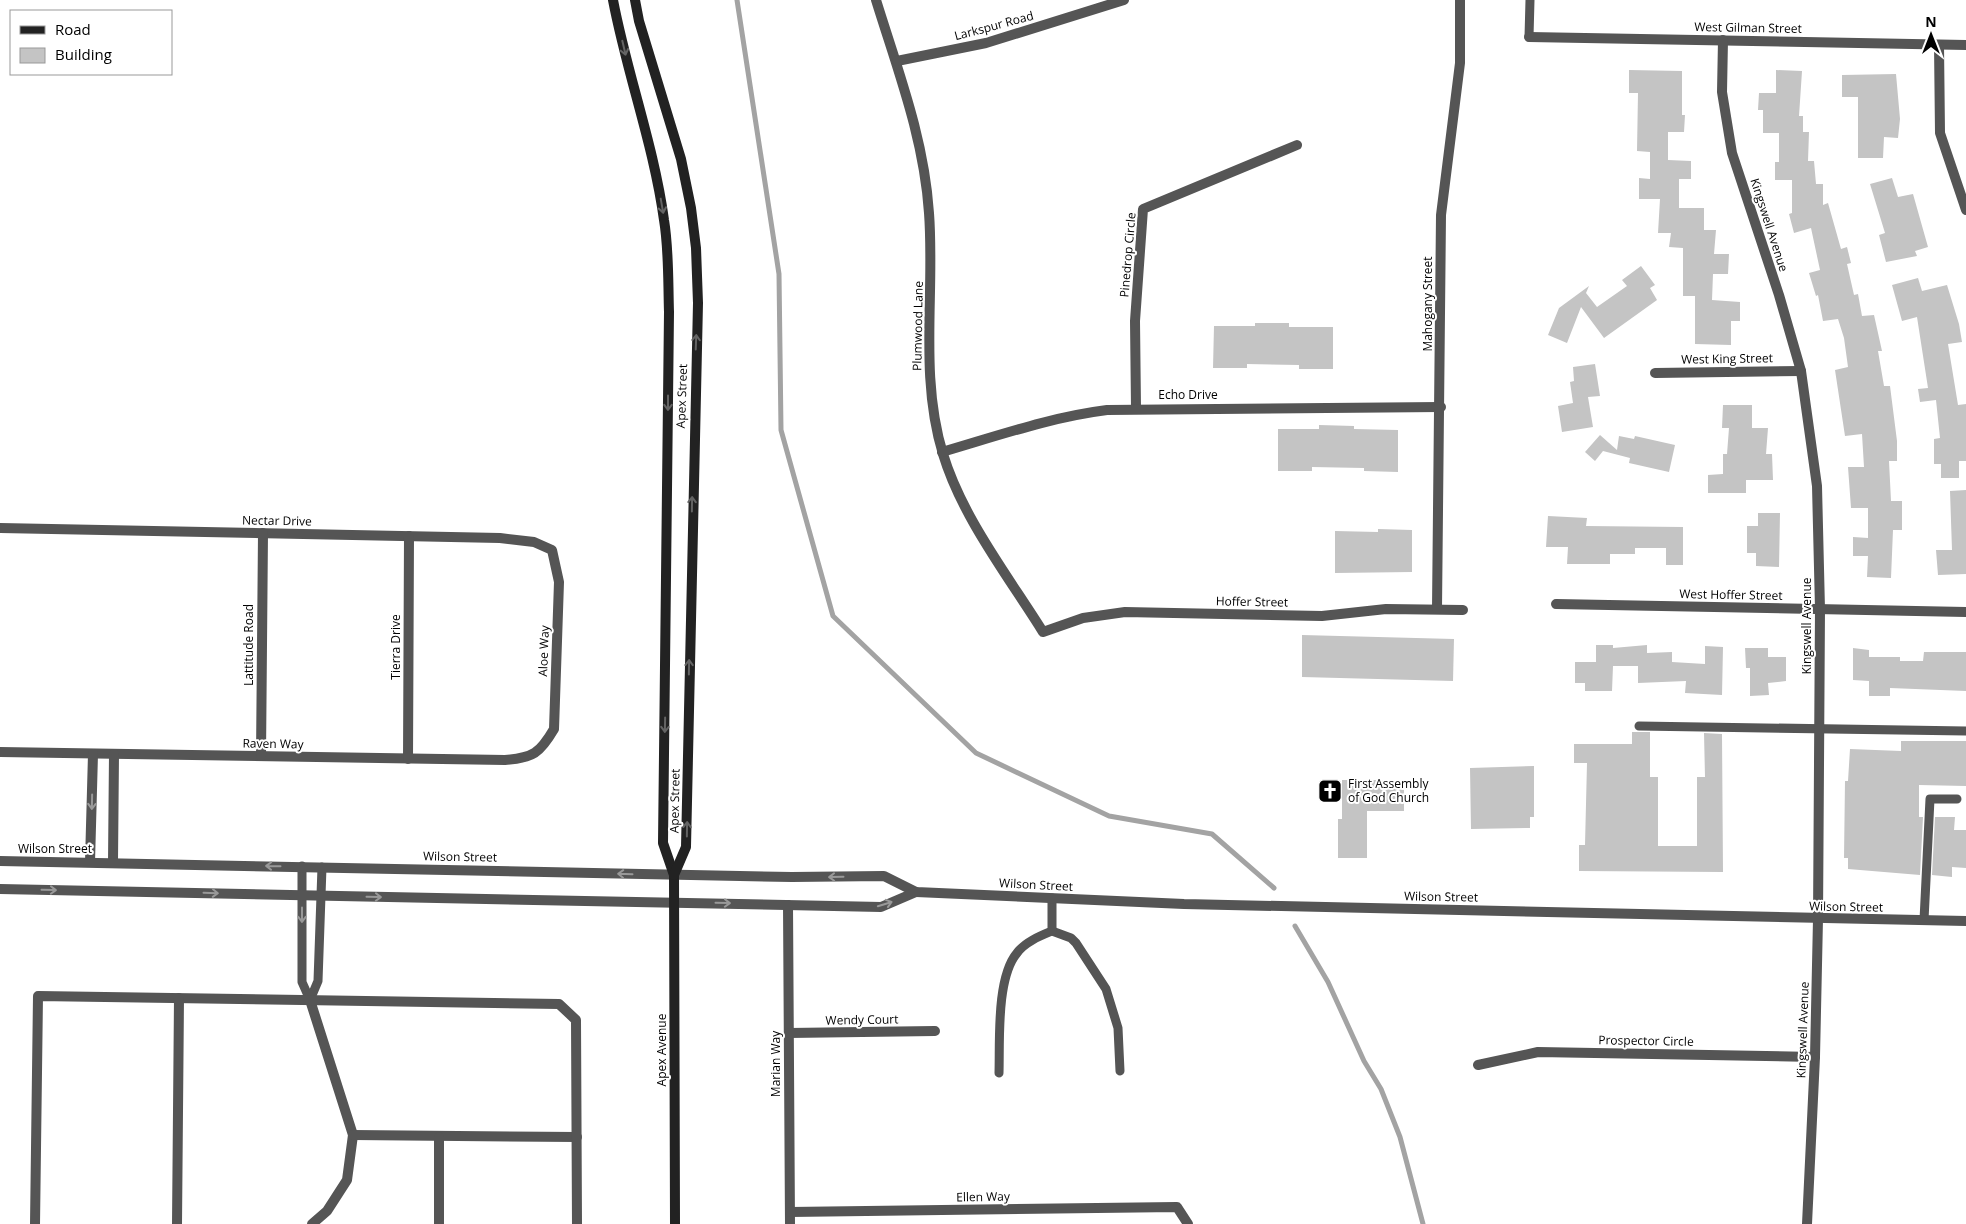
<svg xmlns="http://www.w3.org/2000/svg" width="1966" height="1224" viewBox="0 0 1966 1224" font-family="'Open Sans',sans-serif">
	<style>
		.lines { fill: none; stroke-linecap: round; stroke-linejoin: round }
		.stream { stroke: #a3a3a3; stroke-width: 5 }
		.building { fill: #c4c4c4 }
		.service { stroke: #555; stroke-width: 9 }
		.minor { stroke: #555; stroke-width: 10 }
		.tertiary { stroke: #555; stroke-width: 10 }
		.secondary { stroke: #222; stroke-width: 10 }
		.oneway { stroke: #646464 }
		.oneway2 { stroke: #999 }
		.labels { text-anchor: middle; stroke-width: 4; stroke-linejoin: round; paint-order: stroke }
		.street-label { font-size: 12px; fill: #000; stroke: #fff }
		.poi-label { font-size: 12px; fill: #000; stroke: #fff; text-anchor: start }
	</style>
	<rect width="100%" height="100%" fill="#fff"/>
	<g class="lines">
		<!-- stream -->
		<g class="stream">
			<path d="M737,0L779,274L781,430L833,616L976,753L1109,816L1212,834L1274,888"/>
			<path d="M1295,926L1328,982L1364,1061L1381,1089L1400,1137L1423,1224"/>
		</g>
	</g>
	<!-- building -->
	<g class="building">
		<path d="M1629,70L1682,71V115H1685L1684,132H1668V160L1691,161V179H1679V208H1704V230H1716L1714,254H1729L1728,274H1713L1712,300L1740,302V321H1731V345L1695,344V296H1683V248L1669,247L1671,233H1658L1660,199H1639V178L1650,179V152L1637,151L1638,93H1629Z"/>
		<path d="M1776,70L1802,71L1799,116H1803V132H1809L1808,161H1814L1816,184H1823V205L1828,203L1841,249L1847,247L1851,263L1847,264L1854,295L1858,294L1862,316L1874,315L1882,351H1878L1884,386H1890L1897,441V461H1889L1891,501H1902V530H1893L1891,578L1867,577L1868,556H1853V537L1868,538V508H1851L1848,467H1864L1862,434L1845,436L1835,370L1848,367L1844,338L1838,319L1823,321L1818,295L1816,296L1809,273L1820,270L1811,228L1794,233L1789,214L1792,213V180H1775V162H1779V133H1763V110H1758L1759,93H1776Z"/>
		<path d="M1896,74L1900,119L1898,138L1884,137L1883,158H1858V97H1842V75Z"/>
		<path d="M1892,178L1898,197L1913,194L1928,247L1915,251L1917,256L1886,262L1879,235L1885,233L1870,184Z"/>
		<path d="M1641,266L1655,285L1650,288L1657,300L1604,338L1581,307L1567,343L1548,335L1559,308L1589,286L1586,293L1597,307L1627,286L1622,280Z"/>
		<path d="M1918,278L1922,291L1947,285L1959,324L1962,342L1948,344L1958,405L1966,404V461H1959V478H1941V464H1934V439L1940,438L1936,400L1920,402L1918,389L1928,388L1917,317L1902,321L1892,285Z"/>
		<path d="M1255,323H1289V327H1333V369H1299V365L1247,364V368H1213L1214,326H1255Z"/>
		<path d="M1595,364L1600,396L1588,397L1593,427L1562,432L1558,406L1573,403L1570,382L1574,381L1573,367Z"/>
		<path d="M1723,405H1752V428H1768L1766,454H1772L1773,480H1746V493H1708V475L1723,474V454H1727L1729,428H1722Z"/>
		<path d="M1319,425L1354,426V429L1398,430V472L1364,471V468L1312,467V471H1278V429H1319Z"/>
		<path d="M1600,435L1617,450L1619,436L1634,439L1635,436L1675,445L1669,472L1629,463L1630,458L1603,451L1595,461L1585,452Z"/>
		<path d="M1966,490V574L1938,575L1936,550H1952L1950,491Z"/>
		<path d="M1758,513H1780L1779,567L1756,566V553H1747V526H1758Z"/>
		<path d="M1548,516L1587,518L1586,526L1683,527V565H1666V548H1635V554H1610V564H1567L1568,547H1546Z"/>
		<path d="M1378,529L1412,530V572L1335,573V531L1378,532Z"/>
		<path d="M1302,635L1454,639L1453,681L1302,677Z"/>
		<path d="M1596,645H1613V648L1647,645V653L1672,652V662L1705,664V646L1723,647L1722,695L1685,693L1686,681L1638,683V666H1613L1612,691H1585V683H1575V662H1596Z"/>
		<path d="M1745,648H1768V657H1786V681L1768,683L1769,695L1750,696V668H1746Z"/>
		<path d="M1853,648L1869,650V657H1900V661H1923L1924,652H1966V691L1890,688V696H1869V681L1853,680Z"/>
		<path d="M1632,732H1650V777H1658V846H1697V777H1705L1704,733L1722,734L1723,872L1579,871V845H1585L1587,763H1574V744H1632Z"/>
		<path d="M1901,741H1966V786L1919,785V817H1923L1920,875L1848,869V858H1844L1845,781H1848L1850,749L1901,751Z"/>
		<path d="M1534,766V817H1530V828L1471,829L1470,768Z"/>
		<path d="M1342,780H1404V811H1367V858H1338V819H1342Z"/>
		<path d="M1935,817H1955L1954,830H1966V868L1952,867V877L1932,875Z"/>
	</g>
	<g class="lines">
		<!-- service -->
		<g class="service">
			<path d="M1529,37L1530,0"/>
			<path d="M1639,726L1966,731"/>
			<path d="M302,866V982L310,1000L318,981L322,867"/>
			<path d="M1924,920L1930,799H1957"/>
			<path d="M1052,931L1071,938L1076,943L1106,989L1118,1028L1120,1071"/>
			<path d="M999,1073C1000,1042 996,978 1017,953C1025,942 1040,936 1052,931V898"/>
		</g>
		<!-- minor -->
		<g class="minor">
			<path d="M876,0C898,71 924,138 929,213C935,293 919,376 943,454C962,517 1008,576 1043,632L1083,618L1125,612L1322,616L1386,609L1463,610"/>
			<path d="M1529,37L1966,45"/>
			<path d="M1723,40L1722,92L1732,153L1779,295L1801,371L1817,486L1820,609L1818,919L1815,1057L1807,1224"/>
			<path d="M1939,45L1940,133L1966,210"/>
			<path d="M897,61L986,43L1124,0"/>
			<path d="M1655,373L1801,371"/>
			<path d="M1136,408L1135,321L1143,209L1297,145"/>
			<path d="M942,452C997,436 1051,417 1107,410L1441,407"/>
			<path d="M0,528L500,538L534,542L552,550L559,582L554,729C540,753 533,758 505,760L0,752"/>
			<path d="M1556,604L1966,612"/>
			<path d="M1437,609L1441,215L1460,63V0"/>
			<path d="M261,756L263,533"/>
			<path d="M408,759L409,536"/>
			<path d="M90,862L93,754"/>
			<path d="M113,862L114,754"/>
			<path d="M788,905L790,1224"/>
			<path d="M310,1000L353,1135L347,1180L327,1211L312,1224"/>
			<path d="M789,1033L935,1031"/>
			<path d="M1478,1065L1538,1052L1815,1057"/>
			<path d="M353,1135L577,1137"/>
			<path d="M790,1212L1177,1207L1188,1224"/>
			<path d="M35,1224L38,996L559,1004L576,1020L577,1224"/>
			<path d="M177,1224L179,998"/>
			<path d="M439,1224V1137"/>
		</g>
		<!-- tertiary -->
		<g class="tertiary">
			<path d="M0,861L792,877L884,876L916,892L1184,904L1966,921"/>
			<path d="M0,889L881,907L916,892"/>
		</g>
		<!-- secondary -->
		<g class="secondary">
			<path d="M613,0C627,74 654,146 664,220C669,250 668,282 669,312L663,843L674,875L675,1224"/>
			<path d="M635,0L639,21L681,159L691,208L696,248L698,303L686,847L674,875"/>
		</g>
	</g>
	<!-- one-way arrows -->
	<defs><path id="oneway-shaft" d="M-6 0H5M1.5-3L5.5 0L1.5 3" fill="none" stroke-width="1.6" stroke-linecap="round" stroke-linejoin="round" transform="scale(1.25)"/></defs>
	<g class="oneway">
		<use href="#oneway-shaft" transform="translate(624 48) rotate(77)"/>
		<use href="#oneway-shaft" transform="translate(662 206) rotate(80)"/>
		<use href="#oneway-shaft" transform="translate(696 342) rotate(-88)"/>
		<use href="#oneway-shaft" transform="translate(668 403) rotate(90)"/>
		<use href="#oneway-shaft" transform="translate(692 504) rotate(-89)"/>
		<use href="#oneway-shaft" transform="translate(689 667) rotate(-89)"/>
		<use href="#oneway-shaft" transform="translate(665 725) rotate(91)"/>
		<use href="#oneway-shaft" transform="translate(687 829) rotate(-89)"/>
	</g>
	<g class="oneway2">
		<use href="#oneway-shaft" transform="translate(92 802) rotate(91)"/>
		<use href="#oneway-shaft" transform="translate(273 866) rotate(-179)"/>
		<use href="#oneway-shaft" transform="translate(625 874) rotate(-178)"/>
		<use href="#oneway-shaft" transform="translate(836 877) rotate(179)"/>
		<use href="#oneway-shaft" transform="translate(49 890) rotate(1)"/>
		<use href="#oneway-shaft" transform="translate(211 893) rotate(2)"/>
		<use href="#oneway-shaft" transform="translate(374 897) rotate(1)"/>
		<use href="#oneway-shaft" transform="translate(723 903) rotate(1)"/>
		<use href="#oneway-shaft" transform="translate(885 904) rotate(-17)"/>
		<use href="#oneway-shaft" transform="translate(302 915) rotate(90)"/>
	</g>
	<!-- icons -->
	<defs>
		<g id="church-square" transform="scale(1.25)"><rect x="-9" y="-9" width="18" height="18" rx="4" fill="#000" stroke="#fff"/><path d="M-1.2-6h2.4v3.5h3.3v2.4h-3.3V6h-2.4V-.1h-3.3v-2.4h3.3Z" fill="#fff"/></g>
	</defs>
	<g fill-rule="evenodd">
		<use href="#church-square" x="1330" y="791"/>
	</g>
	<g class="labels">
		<!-- street labels -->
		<g class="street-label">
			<text transform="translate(994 26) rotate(-15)" y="4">Larkspur Road</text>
			<text transform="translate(1748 28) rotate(1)" y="4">West Gilman Street</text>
			<text transform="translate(1769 225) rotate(72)" y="4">Kingswell Avenue</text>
			<text transform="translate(1128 255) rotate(-85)" y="4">Pinedrop Circle</text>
			<text transform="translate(1428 304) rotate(-90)" y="4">Mahogany Street</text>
			<text transform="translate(918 326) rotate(-89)" y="4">Plumwood Lane</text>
			<text transform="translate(1727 359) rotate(-1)" y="4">West King Street</text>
			<text x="1188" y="399">Echo Drive</text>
			<text transform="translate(682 396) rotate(-88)" y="4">Apex Street</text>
			<text transform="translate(277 521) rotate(1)" y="4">Nectar Drive</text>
			<text transform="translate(1731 595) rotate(1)" y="4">West Hoffer Street</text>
			<text transform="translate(1252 602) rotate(1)" y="4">Hoffer Street</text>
			<text transform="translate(1807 626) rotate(-90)" y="4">Kingswell Avenue</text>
			<text transform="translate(249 645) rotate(-90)" y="4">Lattitude Road</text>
			<text transform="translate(396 647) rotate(-90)" y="4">Tierra Drive</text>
			<text transform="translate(544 651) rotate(-88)" y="4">Aloe Way</text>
			<text transform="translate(273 744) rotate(1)" y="4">Raven Way</text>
			<text transform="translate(675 801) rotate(-89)" y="4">Apex Street</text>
			<text x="55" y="853">Wilson Street</text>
			<text transform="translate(460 857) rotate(1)" y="4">Wilson Street</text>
			<text transform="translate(1036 885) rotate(3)" y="4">Wilson Street</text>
			<text transform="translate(1441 897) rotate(1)" y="4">Wilson Street</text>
			<text transform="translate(1846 907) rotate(1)" y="4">Wilson Street</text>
			<text transform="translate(862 1020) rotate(-1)" y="4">Wendy Court</text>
			<text transform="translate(1803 1030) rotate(-88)" y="4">Kingswell Avenue</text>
			<text transform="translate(1646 1041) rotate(1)" y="4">Prospector Circle</text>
			<text transform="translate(662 1050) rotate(-90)" y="4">Apex Avenue</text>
			<text transform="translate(776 1064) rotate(-90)" y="4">Marian Way</text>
			<text transform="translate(983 1197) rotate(-1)" y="4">Ellen Way</text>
		</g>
		<!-- poi labels -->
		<g class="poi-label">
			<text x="1348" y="788">First Assembly<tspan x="1348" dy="14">of God Church</tspan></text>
		</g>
	</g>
	<!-- legend -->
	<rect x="10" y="10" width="162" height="65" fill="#ffffff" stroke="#999999"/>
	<rect x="20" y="26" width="25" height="8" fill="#222222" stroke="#999999"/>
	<text x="55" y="35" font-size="15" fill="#000000">Road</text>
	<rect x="20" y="48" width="25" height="15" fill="#c4c4c4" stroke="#999999"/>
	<text x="55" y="60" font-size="15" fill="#000000">Building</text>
	<!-- north arrow -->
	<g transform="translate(1931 35)" stroke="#ffffff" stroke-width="4" paint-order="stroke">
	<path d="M0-4L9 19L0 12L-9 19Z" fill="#000000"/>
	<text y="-8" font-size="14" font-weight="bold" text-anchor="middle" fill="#000000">N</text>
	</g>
</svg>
